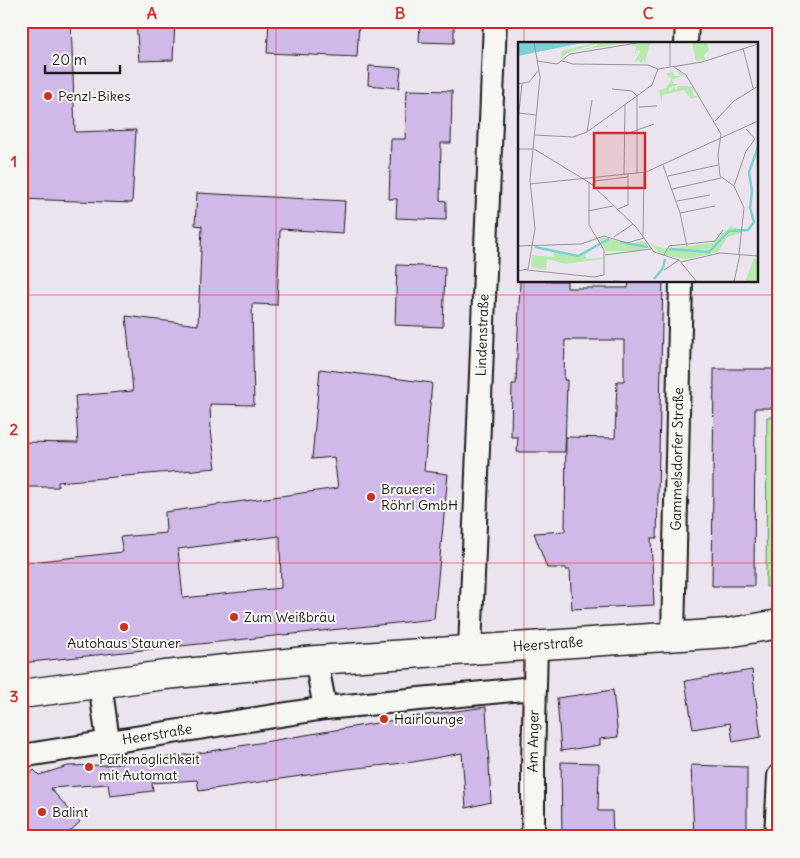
<svg xmlns="http://www.w3.org/2000/svg" width="800" height="858" viewBox="0 0 800 858" font-family="Delius,sans-serif">
	<style>
		.green { fill: #b5eaac; stroke: #688364 }
		.building { fill: #d0b9e8; stroke: #1c1c1c; fill-rule: evenodd }
		.lines { fill: none; stroke-linecap: round; stroke-linejoin: round }
		.street-casing { stroke: #1c1c1c; stroke-width: 26 }
		.secondary-casing { stroke: #1c1c1c; stroke-width: 31 }
		.street { stroke: #f6f6f2; stroke-width: 22 }
		.secondary { stroke: #f6f6f2; stroke-width: 28 }
		.grid { fill: none; stroke: #d62828; stroke-width: 1; stroke-opacity: 0.55 }
		.poi-dot { fill: #c8321e; stroke: #f6f6f2; stroke-width: 2 }
		.labels { text-anchor: middle; stroke-width: 4; stroke-linejoin: round; paint-order: stroke }
		.poi-label { font-size: 14px; fill: #1c1c1c; stroke: #f6f6f2; text-anchor: start }
		.street-label { font-size: 14px; fill: #1c1c1c; stroke: #f6f6f2 }
		.inset-river { fill: none; stroke: #7ed0d5; stroke-width: 2.5 }
		.inset-road { fill: none; stroke: #98949b; stroke-width: 1 }
		.view { fill: #d62828; fill-opacity: 0.15; stroke: #d62828; stroke-width: 2.5 }
		.inset-edge { fill: none; stroke: #1c1c1c; stroke-width: 2.5 }
		.neatline { fill: none; stroke: #d62828; stroke-width: 2 }
		.grid-label { font-size: 16px; text-anchor: middle; font-weight: bold; fill: #d62828 }
	</style>
	<rect width="100%" height="100%" fill="#ebe4ef"/>
	<filter id="ink" filterUnits="userSpaceOnUse"><feTurbulence type="fractalNoise" baseFrequency=".02" numOctaves="2"/><feDisplacementMap in="SourceGraphic" scale="10" xChannelSelector="R" yChannelSelector="G"/><feConvolveMatrix kernelMatrix="1 2 1 2 8 2 1 2 1" color-interpolation-filters="sRGB"/></filter>
	<g filter="url(#ink)">
		<!-- green -->
		<path class="green" d="M767,417H779V582L766,587Z"/>
		<!-- building -->
		<g class="building">
			<path d="M21,21H71L75,132L136,130L132,203L21,199V134H24Z"/>
			<path d="M136,21H175L173,60L139,61Z"/>
			<path d="M269,21L359,22L357,57L267,53Z"/>
			<path d="M420,21H454V43L419,42Z"/>
			<path d="M369,66L401,68L399,88L368,85Z"/>
			<path d="M407,90L452,91L451,143H441L440,200L446,201V220L396,218L397,199H389L391,139H405Z"/>
			<path d="M197,193L345,201L343,233L280,229L277,305L252,304L254,405L210,404L211,430L216,468L58,482V487H21V442L78,443L75,396L133,391L126,316L198,325L202,226L195,225Z"/>
			<path d="M397,265L445,267L443,327L395,325Z"/>
			<path d="M520,281H567V288H628L629,281H663L657,538H651L654,605L572,609L570,570H566V568H547L534,533L565,531L566,437L615,438L617,381H624V340H565L564,380H567L565,452H517L518,437H511L512,384H516Z"/>
			<path d="M320,369L432,383L424,471L448,474L434,619L21,663V563L123,552L120,537L166,533L165,512L338,488L334,457L312,459ZM280,536L281,588L183,598L178,549Z"/>
			<path d="M714,369H779V408H755L754,586H712Z"/>
			<path d="M752,670L761,737L733,742L730,723L693,729L685,681Z"/>
			<path d="M613,690L618,737L600,739V745L561,751L557,698Z"/>
			<path d="M486,707L491,802L466,808L462,753L413,762L348,769L199,791L197,780L152,783L153,791L110,796L108,784L50,788L80,822L64,837H31L21,826V781L34,770L39,775L68,766L105,765L193,754L412,717Z"/>
			<path d="M561,762L599,763L598,811H612L613,837H562Z"/>
			<path d="M691,765L747,767V837H694Z"/>
		</g>
		<g class="lines">
			<!-- street casing -->
			<g class="street-casing">
				<g id="street">
					<path d="M686,44L687,21"/>
					<path d="M673,636L681,281"/>
					<path d="M470,650L495,21"/>
					<path d="M316,660L325,708"/>
					<path d="M100,683L108,741"/>
					<path d="M21,756L325,708L534,688"/>
					<path d="M533,837V764L536,645"/>
					<path d="M776,837L779,776"/>
				</g>
			</g>
			<!-- secondary casing -->
			<g class="secondary-casing">
				<path id="secondary" d="M21,694L165,675L316,660L727,633L779,624"/>
			</g>
			<!-- street -->
			<use href="#street" class="street"/>
			<!-- secondary -->
			<use href="#secondary" class="secondary"/>
		</g>
	</g>
	<!-- grid -->
	<path class="grid" d="M276,21V837M524,21V44M524,281V837M21,295H779M21,563H779"/>
	<!-- markers -->
	<g class="poi-dot">
		<circle cx="48" cy="96" r="5"/>
		<circle cx="371" cy="497" r="5"/>
		<circle cx="234" cy="617" r="5"/>
		<circle cx="124" cy="627" r="5"/>
		<circle cx="384" cy="719" r="5"/>
		<circle cx="89" cy="767" r="5"/>
		<circle cx="42" cy="812" r="5"/>
	</g>
	<g class="labels">
		<!-- poi labels -->
		<g class="poi-label">
			<text x="58" y="101">Penzl-Bikes</text>
			<text x="381" y="494">Brauerei<tspan x="381" dy="16">Röhrl GmbH</tspan></text>
			<text x="244" y="622">Zum Weißbräu</text>
			<text x="124" y="648" text-anchor="middle">Autohaus Stauner</text>
			<text x="394" y="724">Hairlounge</text>
			<text x="99" y="764">Parkmöglichkeit<tspan x="99" dy="16">mit Automat</tspan></text>
			<text x="52" y="817">Balint</text>
		</g>
		<!-- street labels -->
		<g class="street-label">
			<text transform="translate(482 335) rotate(-88)" y="5">Lindenstraße</text>
			<text transform="translate(677 459) rotate(-89)" y="5">Gammelsdorfer Straße</text>
			<text transform="translate(548 644) rotate(-4)" y="5">Heerstraße</text>
			<text transform="translate(157 734) rotate(-9)" y="5">Heerstraße</text>
			<text transform="translate(533 741) rotate(-89)" y="5">Am Anger</text>
		</g>
	</g>
	<!-- overview -->
	<g transform="translate(518 42)">
		<rect width="240" height="240" fill="#ebe4ef"/>
		<path d="M79,0H114L57,9L78,4L80,1L49,11L43,16L44,9ZM132,0L127,22L126,17L123,21L121,18L116,20L123,9L119,8L116,16L118,5L111,2ZM174,0H189L191,8L186,13L187,18L178,19ZM158,28L166,33L154,38L156,42H161L151,46L152,49L156,45L159,48V44H169L175,46V53L180,55L173,57L166,48L149,52L144,53V62L141,48L148,46L154,37L148,32L155,29L156,34H162ZM213,184L223,188V191L209,195L201,209L189,213L165,217L143,212L132,202L148,207L193,201ZM85,195L111,202L126,199L131,205L121,209H88L81,197ZM81,202L67,213L69,217L85,216V217L47,222L29,217L28,228L13,225L14,213L36,215V210L59,215ZM236,216L240,218V240H227Z" fill="#b5eaac"/>
		<path d="M0,0H69L0,14Z" fill="#7ed0d5"/>
		<path class="inset-river" d="M102,200L130,205M17,205L60,214L91,197M151,207L191,210L211,189L230,188L236,180L232,166L234,149L231,130L240,105M136,237L145,226L147,217"/>
		<path class="inset-road" d="M152,0V25M225,6L235,46M19,19L39,22L52,12L125,0M44,19L55,22L130,23L140,27M156,25L168,33L203,92L200,113L202,134L216,144L226,166L221,212M140,27L184,20L240,2M0,42L11,40L21,28M94,47L114,49L119,54V132M121,65L139,64M1,71L18,73M0,79L4,42M197,79L216,59L240,44M69,90L74,58M108,92L136,82M17,93L55,95L69,90L134,43L140,27M0,107H16M16,107L72,141L118,185L136,210L161,218L179,240M145,123L162,171L169,204M106,133L107,63M150,134L200,123M12,142L128,130L240,79M74,143L77,139L110,135M216,144L228,109L237,97L228,87M154,147L203,136M159,159L192,153M100,167L110,163V132M70,169L95,164M162,171L197,164M125,193L126,131M96,195L115,182M0,204L63,202L86,194L109,201L126,196M87,213L133,207M146,213L151,204L197,199L205,188M163,220L202,211L240,214M9,228L76,235L86,233V208L71,183V140M146,228L161,218M0,229L10,227L17,187L12,138L22,35L16,0M95,239L114,240M216,240L222,212"/>
		<path class="view" d="M76,91H127V146H76Z"/>
		<rect width="240" height="240" class="inset-edge"/>
	</g>
	<!-- margin -->
	<rect width="800" height="858" fill="none" stroke="#f6f6f2" stroke-width="55"/>
	<!-- scale -->
	<path d="M45 65v8h75v-8" fill="none" stroke="#1c1c1c" stroke-width="2.5"/>
	<text x="52" y="65" font-size="15" fill="#1c1c1c" stroke="#f6f6f2" stroke-width="4" paint-order="stroke">20 m</text>
	<rect x="28" y="28" width="744" height="802" class="neatline"/>
	<g class="grid-label">
		<text x="152" y="19">A</text>
		<text x="400" y="19">B</text>
		<text x="648" y="19">C</text>
		<text x="14" y="167">1</text>
		<text x="14" y="435">2</text>
		<text x="14" y="702">3</text>
	</g>
</svg>
